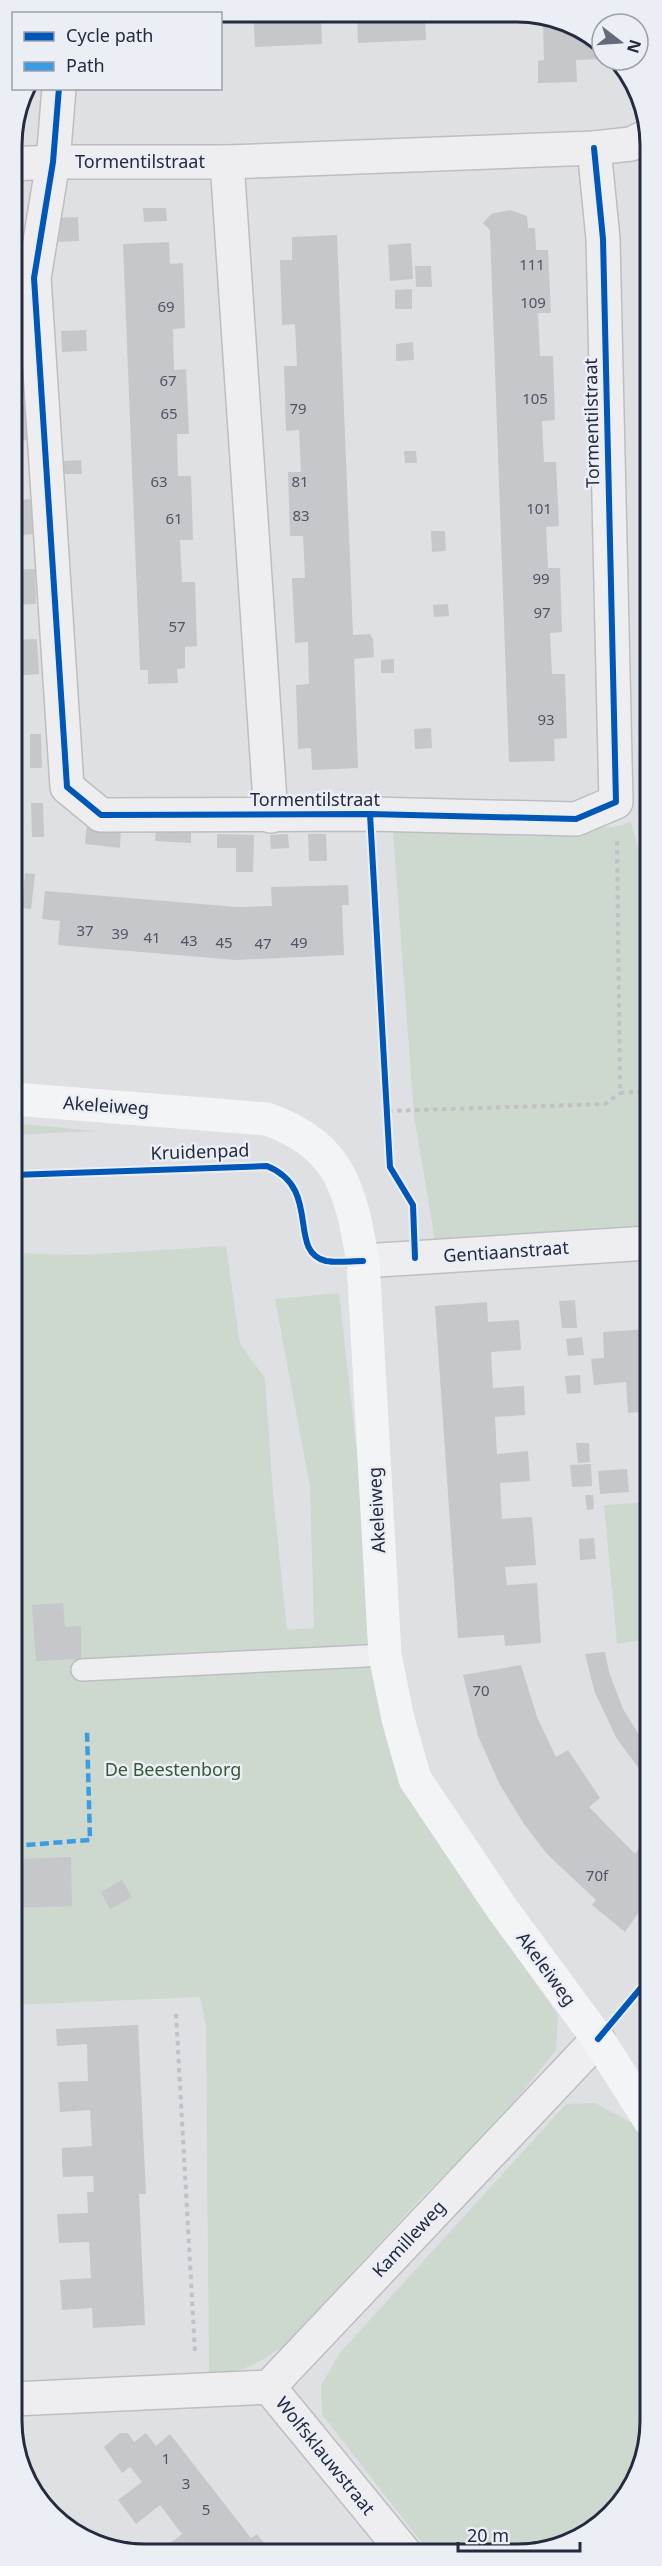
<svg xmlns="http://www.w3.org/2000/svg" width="662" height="2566" viewBox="0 0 662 2566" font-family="'Noto Sans',sans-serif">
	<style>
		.green { fill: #cdd8cf }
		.building { fill: #c5c7cb }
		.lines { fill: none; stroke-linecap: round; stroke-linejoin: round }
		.lane-casing { stroke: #bdbec2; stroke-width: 24 }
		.street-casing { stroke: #bdbec2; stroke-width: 36 }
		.path { stroke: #c1c1c7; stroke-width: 4; stroke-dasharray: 4.5 4.5; stroke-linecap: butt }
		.lane { stroke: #eeeef1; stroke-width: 21 }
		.street { stroke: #eeeef1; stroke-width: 33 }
		.secondary { stroke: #f3f4f5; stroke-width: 33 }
		.quiet { stroke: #3c9ce3; stroke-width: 4.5; stroke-dasharray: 9 4.5; stroke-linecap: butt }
		.cycleway-casing { stroke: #ebeef5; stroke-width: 10 }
		.cycleway { stroke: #0057b8; stroke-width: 6 }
		.labels { text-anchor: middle; stroke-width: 5; stroke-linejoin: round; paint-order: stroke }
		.number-label { font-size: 15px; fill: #4f5463 }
		.street-label { font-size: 18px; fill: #252b3e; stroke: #ebeef5 }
		.park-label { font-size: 18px; fill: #345b32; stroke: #ebeef5 }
		.rim { fill: none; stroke: #252b3e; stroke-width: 3 }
	</style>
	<rect width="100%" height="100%" fill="#dfe0e4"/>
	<!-- green -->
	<g class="green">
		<path d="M631,822L643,867H649V1232L436,1246L414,1116L393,832L614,827Z"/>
		<path d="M13,1123L96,1131L13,1135Z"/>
		<path d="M226,1246L240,1344L265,1378L273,1493L287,1630L314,1628L310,1487L275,1299L339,1293L379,1649L415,1780L505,1940L558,2015L556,2050L496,2124L421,2198L284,2346C262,2361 238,2375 209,2377L206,2026L200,1997L13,2005V1253L82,1255Z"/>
		<path d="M649,1502V1639L617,1644L604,1505Z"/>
		<path d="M595,2103L634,2124L650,2147V2429L617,2509L583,2536L534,2553L429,2552L322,2414L321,2386L339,2354L566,2104Z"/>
	</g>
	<!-- building -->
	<g class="building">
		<path d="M253,13H321L322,44L255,47Z"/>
		<path d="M357,13L425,14L426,40L358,43Z"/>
		<path d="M543,15L602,47V59L576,60L577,82L538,83V61L544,60Z"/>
		<path d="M143,208H166L167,221L144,222Z"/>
		<path d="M510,210L527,216L528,228H535L536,250H548L551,313H538L540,356H553L555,420L542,421L544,462H556L559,526L546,527L548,568H560L562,632L550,633L552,674H565L567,738L554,739L555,761L509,762L490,230L483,223L491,214Z"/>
		<path d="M78,217L79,241L54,242V218Z"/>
		<path d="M337,235L353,635L370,634L373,640L374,657L354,659L358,768L312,770L311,748L298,749L296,685L309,684L308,642L295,643L292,578H305L303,536H290L288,472H301L299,430L286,431L284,366H297L295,324L282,325L280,260H292V237Z"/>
		<path d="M169,242L170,264L183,263L185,328L173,329L174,370L186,369L189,434H177L178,476H191L193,540H180L182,582H195L197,646L185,647V668L177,669L178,683L148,684V670H140L123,244Z"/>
		<path d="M411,243L413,279L390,281L388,245Z"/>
		<path d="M415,266H431L432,287H416Z"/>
		<path d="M23,267L24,294L12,295V268Z"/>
		<path d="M412,289V309H395V290Z"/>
		<path d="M12,301H24L25,319L12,320Z"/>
		<path d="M25,326L26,375H12V327Z"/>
		<path d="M86,330L87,351L62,352L61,331Z"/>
		<path d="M413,342L414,360L396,361V344Z"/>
		<path d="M28,405L30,440L12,441V406Z"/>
		<path d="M404,451H416L417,463H405Z"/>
		<path d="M81,460L82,474H64L63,461Z"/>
		<path d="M32,499L33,534L23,535V529H12V500Z"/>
		<path d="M431,531H445L446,551L432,552Z"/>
		<path d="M35,569L36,604L12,605V570Z"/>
		<path d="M448,604L449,616L434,617L433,605Z"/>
		<path d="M37,639L39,674L12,676V640Z"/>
		<path d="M394,659V673H381V660Z"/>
		<path d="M431,728L432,748L415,749L414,729Z"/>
		<path d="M30,734H41L42,768H30Z"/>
		<path d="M31,803H43L44,837H32Z"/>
		<path d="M87,823L121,826L120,848L85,844Z"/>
		<path d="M156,830L191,832V843L155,841Z"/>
		<path d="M217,834L254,835L253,872H236V848H217Z"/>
		<path d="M288,834L289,848L271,849L270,835Z"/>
		<path d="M308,834H326L327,861H309Z"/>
		<path d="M25,873L35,874L31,909L13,907V894L23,895Z"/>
		<path d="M348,885L349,905H342L344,955L236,960L58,945L60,921L42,919L45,891L237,907L272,906L271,887Z"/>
		<path d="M575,1300L577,1328H562L559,1301Z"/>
		<path d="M487,1302L488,1322L519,1320L521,1350L491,1352L493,1388L524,1386L525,1415L495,1417L497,1454L528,1451L530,1481L500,1483L502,1519L532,1517L536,1565L505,1567L507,1585L537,1583L541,1643L505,1646L504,1635L458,1638L435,1306Z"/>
		<path d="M649,1329V1411L628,1413L626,1382L594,1385L591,1359L604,1358L603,1332Z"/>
		<path d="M582,1337L584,1355L568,1356L566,1339Z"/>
		<path d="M580,1375L581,1393L567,1394L565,1376Z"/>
		<path d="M576,1443H589L590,1462L578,1463Z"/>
		<path d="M591,1464L592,1486L572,1487L570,1465Z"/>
		<path d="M627,1469L629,1492L600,1494L598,1471Z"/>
		<path d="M585,1495H593L594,1509L587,1510Z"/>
		<path d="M594,1538L596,1559L580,1560L579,1539Z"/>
		<path d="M63,1603L65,1627L81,1626V1659L36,1661L32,1605Z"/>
		<path d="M605,1652L609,1672L623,1709L649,1751V1782L617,1739L595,1693L585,1654Z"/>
		<path d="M521,1665L537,1717L555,1755L556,1757L568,1750L600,1798L589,1807L635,1854L644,1842L649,1846L650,1896L625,1932L592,1905L596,1900L547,1854L524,1824L500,1785L478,1736L463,1675Z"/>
		<path d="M71,1857L72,1906L13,1908V1859Z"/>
		<path d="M122,1880L132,1897L110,1909L101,1892Z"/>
		<path d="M138,2025L146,2194H139L145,2325L93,2328L92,2308L62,2310L60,2280L91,2278L89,2242L59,2243L57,2214L88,2213L87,2192H94L93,2176L63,2177L62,2163V2148L92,2146L90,2110L60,2112L58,2082L88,2081L87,2044L57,2046L56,2029Z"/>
		<path d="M120,2433H128L134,2442L146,2433L156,2446L170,2434L251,2538L257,2534L271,2552L160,2551L182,2534L160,2505L136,2524L118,2500L142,2482L130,2467L122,2473L104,2447Z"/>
		<path d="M36,2472L37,2490L29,2473Z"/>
	</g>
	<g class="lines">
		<!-- lane casing -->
		<g class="lane-casing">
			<path id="lane" d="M82,1670L385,1655"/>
		</g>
		<!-- street casing -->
		<g class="street-casing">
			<g id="street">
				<path d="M59,88L53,162L34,278L67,787L101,815L370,814L576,819L616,802L603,239L594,148"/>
				<path d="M227,162L271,816"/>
				<path d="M12,164L53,162H227L594,148L631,144L649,135"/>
				<path d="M363,1261L649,1243"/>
				<path d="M269,2387L404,2552"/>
				<path d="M13,2399L269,2387L598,2039"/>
			</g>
		</g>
		<!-- path -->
		<g class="path">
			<path d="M617,841L620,1093L649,1091"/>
			<path d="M388,1111L605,1104L620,1093"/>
			<path d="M176,2014L195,2352"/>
		</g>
		<!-- lane -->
		<use href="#lane" class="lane"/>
		<!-- street -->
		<use href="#street" class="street"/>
		<!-- secondary -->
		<path class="secondary" d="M13,1099L267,1119C342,1146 350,1190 363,1261L385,1655L398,1719L415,1779L503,1910L598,2039L650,2121"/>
		<!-- quiet -->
		<path class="quiet" d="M13,1846L90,1840L87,1732"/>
		<!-- cycleway casing -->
		<g class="cycleway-casing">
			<g id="cycleway">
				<path d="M59,88L53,162L34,278L67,787L101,815L370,814L576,819L616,802L603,239L594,148"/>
				<path d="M370,814L390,1167L413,1205L415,1258"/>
				<path d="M13,1175L267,1166C323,1189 286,1251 326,1261C337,1263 351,1261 363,1261"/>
				<path d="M598,2039L650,1977"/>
			</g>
		</g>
		<!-- cycleway -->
		<use href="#cycleway" class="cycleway"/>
	</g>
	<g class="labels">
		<!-- number labels -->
		<g class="number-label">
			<text x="532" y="270">111</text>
			<text x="533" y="308">109</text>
			<text x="166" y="312">69</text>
			<text x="168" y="386">67</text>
			<text x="535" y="404">105</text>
			<text x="298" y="414">79</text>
			<text x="169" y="419">65</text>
			<text x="159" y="487">63</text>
			<text x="300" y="487">81</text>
			<text x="539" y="514">101</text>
			<text x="301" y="521">83</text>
			<text x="174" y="524">61</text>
			<text x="541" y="584">99</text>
			<text x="542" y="618">97</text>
			<text x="177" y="632">57</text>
			<text x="546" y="725">93</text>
			<text x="85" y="936">37</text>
			<text x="120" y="939">39</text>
			<text x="152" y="943">41</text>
			<text x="189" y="946">43</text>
			<text x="224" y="948">45</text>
			<text x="299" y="948">49</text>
			<text x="263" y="949">47</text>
			<text x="481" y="1696">70</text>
			<text x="597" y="1881">70f</text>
			<text x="166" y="2464">1</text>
			<text x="186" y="2489">3</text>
			<text x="206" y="2515">5</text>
		</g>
		<!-- street labels -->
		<g class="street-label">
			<text x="140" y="168">Tormentilstraat</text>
			<text transform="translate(592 423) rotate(-91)" y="6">Tormentilstraat</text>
			<text x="315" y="806">Tormentilstraat</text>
			<text transform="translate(106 1106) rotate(4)" y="6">Akeleiweg</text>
			<text transform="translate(200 1152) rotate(-2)" y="6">Kruidenpad</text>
			<text transform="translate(506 1252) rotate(-4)" y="6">Gentiaanstraat</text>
			<text transform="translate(377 1510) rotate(-93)" y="6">Akeleiweg</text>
			<text transform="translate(546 1969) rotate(54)" y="6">Akeleiweg</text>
			<text transform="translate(409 2239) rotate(-47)" y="6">Kamilleweg</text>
			<text transform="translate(325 2456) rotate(51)" y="6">Wolfsklauwstraat</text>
		</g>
		<!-- park labels -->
		<g class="park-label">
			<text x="173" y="1776">De Beestenborg</text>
		</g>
	</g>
	<!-- crop -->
	<path d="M0 0H662V2566H0ZM145 22H517A123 123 0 0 1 640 145V2421A123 123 0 0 1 517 2544H145A123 123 0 0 1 22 2421V145A123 123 0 0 1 145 22Z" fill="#ebeef5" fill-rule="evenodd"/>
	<path class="rim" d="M145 22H517A123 123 0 0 1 640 145V2421A123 123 0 0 1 517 2544H145A123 123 0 0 1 22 2421V145A123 123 0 0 1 145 22Z"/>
	<!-- legend -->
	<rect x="12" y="12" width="210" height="78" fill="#ebeef5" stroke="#9ca0ac" stroke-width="1.5"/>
	<rect x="24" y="32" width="30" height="9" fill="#0057b8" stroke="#9ca0ac" stroke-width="1.5"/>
	<text x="66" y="42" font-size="18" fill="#252b3e">Cycle path</text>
	<rect x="24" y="62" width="30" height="9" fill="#3c9ce3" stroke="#9ca0ac" stroke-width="1.5"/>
	<text x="66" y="72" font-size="18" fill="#252b3e">Path</text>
	<!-- north arrow -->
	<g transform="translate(620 42) rotate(107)"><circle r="28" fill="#ebeef5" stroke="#9ca0ac" stroke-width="1.5"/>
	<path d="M0-4.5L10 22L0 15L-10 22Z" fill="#666a78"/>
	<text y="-9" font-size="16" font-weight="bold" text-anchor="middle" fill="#252b3e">N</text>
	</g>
	<!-- scale -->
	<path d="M458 2542v9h122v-9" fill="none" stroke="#252b3e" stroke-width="3"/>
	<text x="467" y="2542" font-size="18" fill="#252b3e" stroke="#ebeef5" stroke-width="4.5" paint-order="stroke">20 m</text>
</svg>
